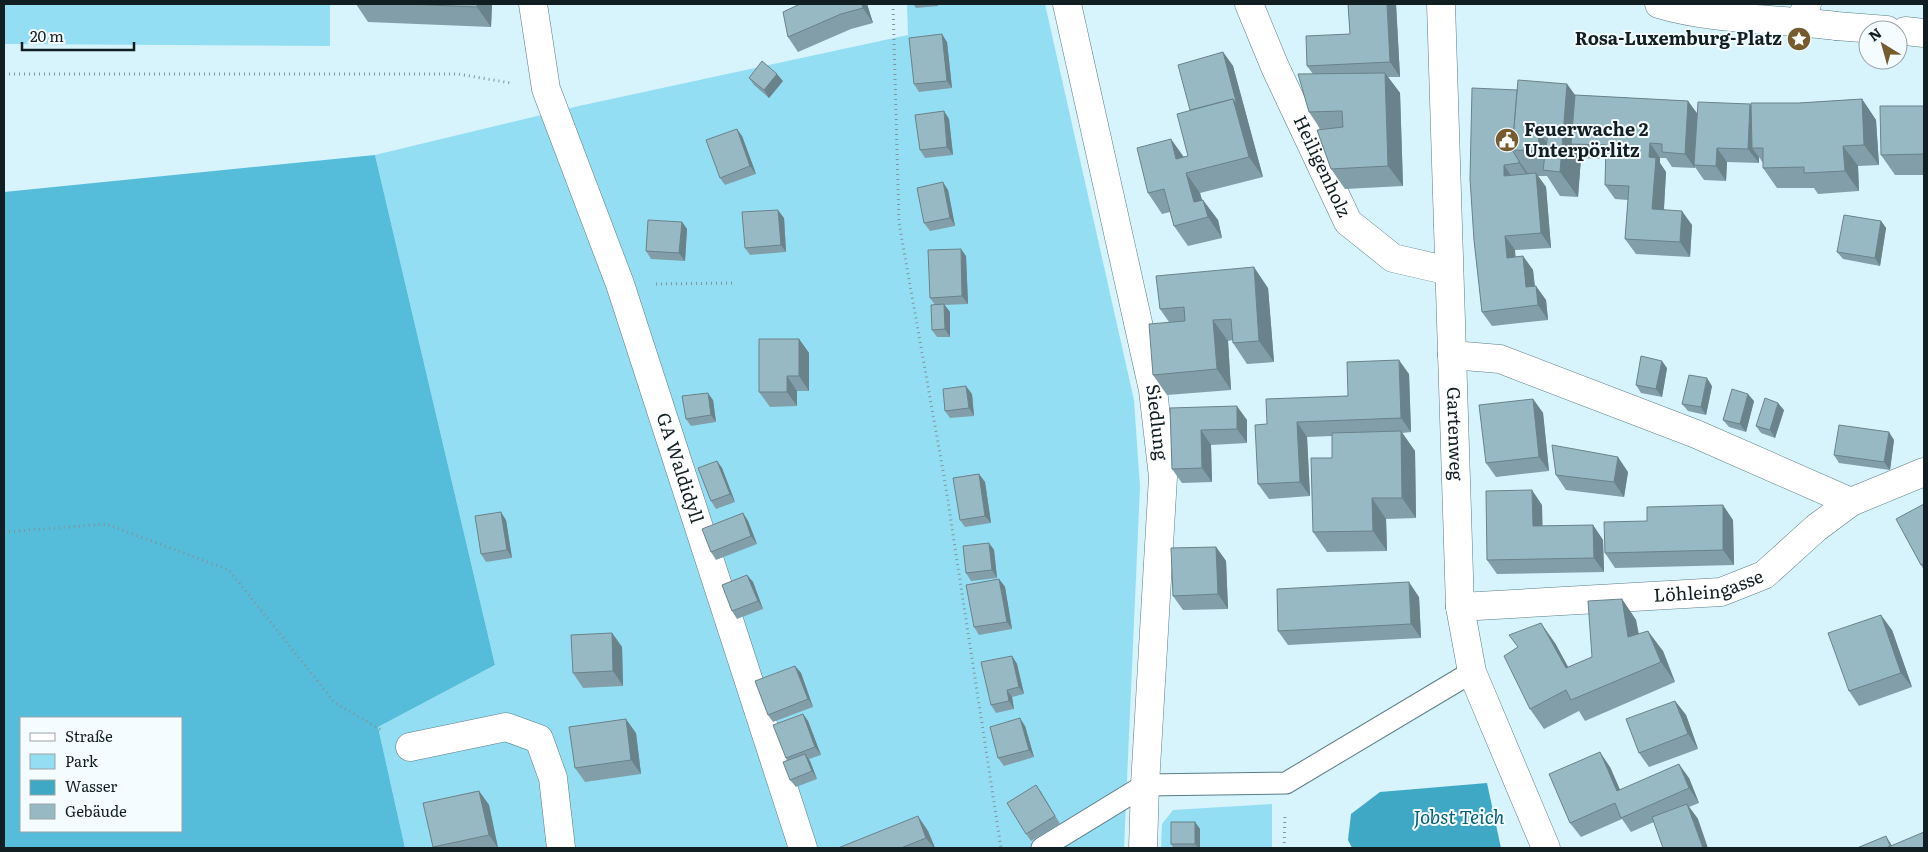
<svg xmlns="http://www.w3.org/2000/svg" width="1928" height="852" viewBox="0 0 1928 852" font-family="Literata,serif">
	<style>
		.green { fill: #94def4 }
		.forest { fill: #55bdd9; fill-rule: evenodd }
		.water { fill: #3fa9c5 }
		.lines { fill: none; stroke-linecap: round; stroke-linejoin: round }
		.lane-casing { stroke: #5c7c86; stroke-width: 23 }
		.street-casing { stroke: #5c7c86; stroke-width: 29 }
		.secondary-casing { stroke: #5c7c86; stroke-width: 29 }
		.path { stroke: #80959c; stroke-width: 3; stroke-dasharray: 1 4; stroke-linecap: butt }
		.lane { stroke: #fff; stroke-width: 21 }
		.street { stroke: #fff; stroke-width: 28 }
		.secondary { stroke: #fff; stroke-width: 28 }
		.wall { fill: #829fa9 }
		.shaded-wall { fill: #6a8289 }
		.building { fill: #97b9c4; stroke: #6a8289 }
		.labels { text-anchor: middle; stroke-width: 4; stroke-linejoin: round; paint-order: stroke }
		.poi-label { font-size: 18px; font-weight: bold; fill: #111e22; stroke: #f5fcff; text-anchor: end }
		.street-label { font-size: 18px; fill: #111e22; stroke: #f5fcff }
		.water-label { font-size: 19px; font-style: italic; fill: #045f73; stroke: #f5fcff }
	</style>
	<rect width="100%" height="100%" fill="#d7f3fc"/>
	<!-- green -->
	<g class="green">
		<path d="M4,4H330V46L4,44Z"/>
		<path d="M907,4H1045L1134,400L1140,487L1124,848H405L378,727L495,665L375,155L579,106L908,35Z"/>
		<path d="M1272,804V848H1161L1162,824L1173,810Z"/>
	</g>
	<!-- forest -->
	<path class="forest" d="M375,155L495,665L378,727L405,848H4V192ZM21,718H181V831H21Z"/>
	<!-- water -->
	<path class="water" d="M1487,783L1501,848H1352L1348,840L1351,814L1380,792Z"/>
	<g class="lines">
		<!-- lane casing -->
		<g class="lane-casing">
			<path id="lane" d="M1042,848L1145,785L1286,783L1472,672"/>
		</g>
		<!-- street casing -->
		<g class="street-casing">
			<g id="street">
				<path id="s1" d="M533,4L546,89L620,284L803,848"/>
				<path id="s2" d="M1067,4L1153,390L1163,477L1145,785L1143,848"/>
				<path id="s3" d="M1249,4L1275,67L1348,222L1393,258L1449,271"/>
				<path id="s4" d="M1441,4L1460,607L1472,672L1546,848"/>
				<path d="M1801,21L1807,4"/>
				<path d="M1836,26L1887,30"/>
				<path d="M1452,355L1500,359L1696,434L1851,502"/>
				<path id="s5" d="M1460,607L1721,592L1764,575L1816,528L1851,502L1924,472"/>
				<path d="M410,747L506,727L539,739L553,778L561,848"/>
			</g>
		</g>
		<!-- secondary casing -->
		<g class="secondary-casing">
			<g id="secondary">
				<path d="M1659,4C1716,21 1777,18 1836,26"/>
				<path d="M1905,31L1924,33"/>
			</g>
		</g>
		<!-- path -->
		<g class="path">
			<path d="M893,4L899,223L945,482L1001,848"/>
			<path d="M4,74H458L511,83"/>
			<path d="M656,284L736,283"/>
			<path d="M4,532L106,524L229,570L335,703L383,731"/>
			<path d="M1284,848L1285,814"/>
		</g>
		<!-- lane -->
		<use href="#lane" class="lane"/>
		<!-- street -->
		<use href="#street" class="street"/>
		<!-- secondary -->
		<use href="#secondary" class="secondary"/>
	</g>
	<!-- wall -->
	<g class="wall">
		<path d="M356,4H492L491,27L368,22Z"/>
		<path d="M800,4H867L873,23L851,29L798,52L788,37Z"/>
		<path d="M913,4H938V6L916,8Z"/>
		<path d="M1348,4H1396L1400,77H1388L1400,93L1403,186L1345,189L1331,169L1321,130L1309,112L1313,74L1307,66L1350,34Z"/>
		<path d="M947,42L952,88L919,92L914,84Z"/>
		<path d="M1223,52L1233,66L1263,177L1200,193L1202,200L1218,220L1222,238L1188,246L1174,226L1170,212L1162,214L1148,193L1184,157L1188,156L1190,110Z"/>
		<path d="M749,78L783,81L769,98L754,85Z"/>
		<path d="M1567,84L1575,95L1688,101L1697,113L1751,106L1862,99L1876,120L1879,165L1858,166L1859,191L1818,194L1814,188H1777L1763,168V163L1759,157V163L1727,162L1726,181L1704,180L1695,167V168L1672,167L1666,158H1660V163L1666,172L1664,209L1692,225L1690,257L1636,254L1625,239L1628,200L1615,199L1605,185L1606,159L1581,158L1578,197L1560,196L1547,176H1538L1546,187L1551,248L1515,250V257L1523,256L1533,270L1535,286L1546,300L1548,320L1492,326L1482,312L1474,240L1517,90Z"/>
		<path d="M1924,106V175H1895L1881,155Z"/>
		<path d="M944,111L949,119L953,155L925,158L920,150Z"/>
		<path d="M742,136L756,174L725,185L720,178Z"/>
		<path d="M948,190L955,226L930,231L924,223Z"/>
		<path d="M784,218L786,252L750,255L745,248Z"/>
		<path d="M1881,221L1886,228L1880,266L1843,259L1837,252Z"/>
		<path d="M682,222L687,229L685,261L651,259L646,251Z"/>
		<path d="M966,256L968,304L944,305L950,312V337H937L932,330L935,305L930,298Z"/>
		<path d="M1268,288L1274,362L1247,364L1233,343V340L1228,341L1231,390L1167,395L1153,375L1169,322L1160,309Z"/>
		<path d="M799,339L809,353V391H797V406L770,407L759,392Z"/>
		<path d="M1667,368L1662,397L1641,393L1636,385Z"/>
		<path d="M1409,374L1411,432L1402,433L1415,451L1416,518L1386,519L1387,551L1327,552L1313,532L1332,458V436L1307,437L1310,496L1269,499L1258,484L1267,424Z"/>
		<path d="M1712,386L1706,415L1688,411L1682,404Z"/>
		<path d="M972,394L974,416L950,418L945,411Z"/>
		<path d="M1533,399L1543,413L1549,471L1496,477L1486,463Z"/>
		<path d="M713,400L716,422L691,426L686,419Z"/>
		<path d="M1754,401L1746,432L1729,427L1723,420Z"/>
		<path d="M1170,408L1247,420V443L1211,445L1212,482L1182,483L1172,469Z"/>
		<path d="M1784,410L1775,438L1761,433L1756,426Z"/>
		<path d="M1894,440L1890,470L1839,463L1834,455Z"/>
		<path d="M717,461L722,468L735,502L716,509L711,501Z"/>
		<path d="M1628,472L1624,497L1566,490L1556,475Z"/>
		<path d="M979,474L985,482L991,523L965,527L960,520Z"/>
		<path d="M1924,504V570L1921,565Z"/>
		<path d="M1542,505V526L1593,525L1603,540L1604,572L1497,574L1487,560Z"/>
		<path d="M743,513L748,521L757,544L716,560L711,552Z"/>
		<path d="M506,520L512,558L486,562L481,554Z"/>
		<path d="M1733,520L1734,565L1615,568L1605,553L1647,521Z"/>
		<path d="M989,543L994,550L997,578L971,581L966,573Z"/>
		<path d="M1216,547L1226,561L1228,609L1183,610L1173,596Z"/>
		<path d="M747,575L753,582L763,609L737,619L732,611Z"/>
		<path d="M999,579L1005,587L1012,629L979,635L974,627Z"/>
		<path d="M1419,597L1421,638L1288,645L1278,631Z"/>
		<path d="M1622,599L1636,620L1639,634L1663,651L1675,682L1585,721L1579,711L1544,729L1530,709L1555,643L1568,667L1592,657Z"/>
		<path d="M1892,630L1912,687L1859,706L1849,691Z"/>
		<path d="M612,633L622,647L623,686L583,688L573,673Z"/>
		<path d="M1012,656L1017,664L1024,694L1012,697L1014,709L996,713L991,705Z"/>
		<path d="M795,666L801,673L813,707L773,722L768,715Z"/>
		<path d="M1675,701L1686,715L1698,749L1649,767L1639,753Z"/>
		<path d="M803,714L808,721L821,755L809,759L817,779L796,787L790,780L787,761L786,758Z"/>
		<path d="M1025,726L1034,757L1004,766L998,758Z"/>
		<path d="M636,733L641,774L585,782L575,768Z"/>
		<path d="M1610,767L1620,790L1689,778L1699,803L1689,807L1698,819L1654,822L1631,832L1622,819L1581,837L1570,823Z"/>
		<path d="M1036,785L1060,824L1031,841L1026,834Z"/>
		<path d="M479,791L489,805L498,848H433V847Z"/>
		<path d="M1195,822L1200,829V848H1174L1171,844Z"/>
		<path d="M928,831L935,848H838Z"/>
	</g>
	<!-- shaded-wall -->
	<g class="shaded-wall">
		<path d="M477,4H492L491,27L477,7Z"/>
		<path d="M862,4H867L873,23L863,8Z"/>
		<path d="M1387,4H1396L1400,77L1390,62Z"/>
		<path d="M942,34L947,42L952,88L947,81Z"/>
		<path d="M1223,52L1233,66L1263,177L1249,157L1233,99Z"/>
		<path d="M1385,73L1400,93L1403,186L1388,166Z"/>
		<path d="M777,74L783,81L769,98L764,90Z"/>
		<path d="M1567,84L1585,109L1571,144L1581,158L1578,197L1560,172Z"/>
		<path d="M1862,99L1876,120L1879,165L1864,145Z"/>
		<path d="M1688,101L1698,115L1694,165L1695,168L1685,154Z"/>
		<path d="M1750,104L1761,119L1752,148L1759,157V163L1748,149Z"/>
		<path d="M944,111L949,119L953,155L947,147Z"/>
		<path d="M737,129L742,136L756,174L750,166Z"/>
		<path d="M1539,132L1557,157L1552,171L1538,151Z"/>
		<path d="M1171,139L1186,160V173L1200,193L1207,218L1194,202L1176,159Z"/>
		<path d="M1650,143L1660,158V163L1666,172L1663,223L1652,209L1649,157Z"/>
		<path d="M1843,146L1858,166L1859,191L1845,171Z"/>
		<path d="M1717,148L1727,162L1726,181L1716,166Z"/>
		<path d="M1519,161L1529,175V178L1519,163Z"/>
		<path d="M1504,165L1514,180L1504,176Z"/>
		<path d="M1536,173L1546,187L1551,248L1541,233Z"/>
		<path d="M943,182L948,190L955,226L950,218Z"/>
		<path d="M1203,200L1218,220L1222,238L1208,217Z"/>
		<path d="M778,210L784,218L786,252L781,245Z"/>
		<path d="M1682,211L1692,225L1690,257L1680,242Z"/>
		<path d="M1881,221L1886,228L1880,266L1875,258Z"/>
		<path d="M682,222L687,229L685,261L679,253Z"/>
		<path d="M1505,236L1515,250L1517,272L1507,258Z"/>
		<path d="M961,249L966,256L968,304L962,296Z"/>
		<path d="M1523,256L1533,270L1536,301L1526,287Z"/>
		<path d="M1254,267L1268,288L1274,362L1259,341Z"/>
		<path d="M1536,286L1546,300L1548,320L1538,305Z"/>
		<path d="M944,304L950,312V337L945,329Z"/>
		<path d="M1213,320L1228,341L1231,390L1217,369Z"/>
		<path d="M799,339L809,353V391L799,376Z"/>
		<path d="M1399,360L1409,374L1411,432L1401,418Z"/>
		<path d="M1662,361L1667,368L1662,397L1656,389Z"/>
		<path d="M787,376L797,391V406L787,392Z"/>
		<path d="M1707,378L1712,386L1706,415L1701,407Z"/>
		<path d="M966,386L972,394L974,416L969,408Z"/>
		<path d="M708,393L713,400L716,422L711,415Z"/>
		<path d="M1748,394L1754,401L1746,432L1740,424Z"/>
		<path d="M1533,399L1543,413L1549,471L1539,457Z"/>
		<path d="M1778,403L1784,410L1775,438L1770,430Z"/>
		<path d="M1237,406L1247,420V443L1237,429Z"/>
		<path d="M1297,422L1307,437L1310,496L1300,482Z"/>
		<path d="M1201,430L1211,445L1212,482L1202,468Z"/>
		<path d="M1401,431L1415,451L1416,518L1402,498Z"/>
		<path d="M1889,432L1894,440L1890,470L1884,462Z"/>
		<path d="M1618,457L1628,472L1624,497L1614,482Z"/>
		<path d="M717,461L722,468L735,502L730,494Z"/>
		<path d="M979,474L985,482L991,523L985,516Z"/>
		<path d="M1532,490L1542,505L1543,541L1533,526Z"/>
		<path d="M1372,498L1386,519L1387,551L1373,531Z"/>
		<path d="M1723,505L1733,520L1734,565L1723,550Z"/>
		<path d="M501,512L506,520L512,558L507,550Z"/>
		<path d="M743,513L748,521L757,544L751,536Z"/>
		<path d="M1593,525L1603,540L1604,572L1594,558Z"/>
		<path d="M989,543L994,550L997,578L992,570Z"/>
		<path d="M1216,547L1226,561L1228,609L1218,594Z"/>
		<path d="M747,575L753,582L763,609L758,601Z"/>
		<path d="M999,579L1005,587L1012,629L1007,622Z"/>
		<path d="M1409,582L1419,597L1421,638L1411,624Z"/>
		<path d="M1622,599L1636,620L1642,657L1628,637Z"/>
		<path d="M1881,615L1892,630L1912,687L1901,673Z"/>
		<path d="M1541,623L1555,643L1580,689L1566,668Z"/>
		<path d="M1648,631L1663,651L1675,682L1661,662Z"/>
		<path d="M612,633L622,647L623,686L613,671Z"/>
		<path d="M1012,656L1017,664L1024,694L1019,687Z"/>
		<path d="M795,666L801,673L813,707L808,699Z"/>
		<path d="M1007,690L1012,697L1014,709L1009,701Z"/>
		<path d="M1675,701L1686,715L1698,749L1688,734Z"/>
		<path d="M803,714L808,721L821,755L815,747Z"/>
		<path d="M1020,718L1025,726L1034,757L1029,750Z"/>
		<path d="M626,719L636,733L641,774L631,760Z"/>
		<path d="M1600,752L1610,767L1627,806L1617,791Z"/>
		<path d="M805,754L810,761L817,779L812,771Z"/>
		<path d="M1679,764L1689,778L1699,803L1689,788Z"/>
		<path d="M1036,785L1041,792L1060,824L1055,816Z"/>
		<path d="M479,791L489,805L498,848L489,835Z"/>
		<path d="M1687,804L1698,819L1708,848H1703Z"/>
		<path d="M918,816L928,831L935,848H934L926,838Z"/>
		<path d="M1195,822L1200,829V848H1198L1195,844Z"/>
		<path d="M1886,836L1891,844L1893,848H1891Z"/>
	</g>
	<!-- building -->
	<g class="building">
		<path d="M407,4H477V7Z"/>
		<path d="M800,4H862L863,8L841,14L788,37L783,12Z"/>
		<path d="M1348,4H1387L1390,62L1307,66L1306,36L1350,34Z"/>
		<path d="M942,34L947,81L914,84L909,38Z"/>
		<path d="M1223,52L1237,105L1233,99L1190,110L1178,65Z"/>
		<path d="M762,61L777,74L764,90L749,78Z"/>
		<path d="M1385,73L1388,166L1331,169L1317,130L1343,127L1342,111L1309,112L1298,74Z"/>
		<path d="M1518,80L1567,84L1560,172L1543,170L1548,133L1539,132L1538,151L1512,150Z"/>
		<path d="M1472,88L1517,90L1512,150L1519,161V163L1504,165V176L1536,173L1541,233L1505,236L1507,258L1523,256L1526,287L1536,286L1538,305L1482,312L1474,240L1470,179Z"/>
		<path d="M1575,95L1688,101L1685,154L1662,152V144L1650,143L1649,157L1656,158L1652,209L1682,211L1680,242L1625,239L1629,186L1605,185L1606,145L1571,144Z"/>
		<path d="M1233,99L1249,157L1186,173L1194,202L1203,200L1208,217L1174,226L1164,189L1148,193L1137,148L1171,139L1176,159L1188,156L1177,114Z"/>
		<path d="M1862,99L1864,145L1843,146L1845,171L1804,173V167L1763,168V148H1752L1751,103H1799Z"/>
		<path d="M1698,102L1750,104L1748,149L1717,148L1716,166L1694,165Z"/>
		<path d="M1880,106H1924V154L1881,155Z"/>
		<path d="M944,111L947,147L920,150L915,115Z"/>
		<path d="M737,129L750,166L720,178L706,140Z"/>
		<path d="M943,182L950,218L924,223L917,188Z"/>
		<path d="M778,210L781,245L745,248L742,212Z"/>
		<path d="M1844,215L1881,221L1875,258L1837,252Z"/>
		<path d="M648,220L682,222L679,253L646,251Z"/>
		<path d="M961,249L962,296L930,298L928,250Z"/>
		<path d="M1254,267L1259,341L1233,343L1231,319L1213,320L1217,369L1153,375L1149,324L1185,321L1184,307L1160,309L1156,276Z"/>
		<path d="M944,304L945,329L932,330L931,305Z"/>
		<path d="M759,339H799V376H787V392H759Z"/>
		<path d="M1641,356L1662,361L1656,389L1636,385Z"/>
		<path d="M1399,360L1401,418L1297,422L1300,482L1258,484L1255,425L1267,424L1266,399L1348,396L1347,362Z"/>
		<path d="M1689,375L1707,378L1701,407L1682,404Z"/>
		<path d="M966,386L969,408L945,411L943,389Z"/>
		<path d="M1732,389L1748,394L1740,424L1723,420Z"/>
		<path d="M708,393L711,415L686,419L682,396Z"/>
		<path d="M1765,398L1778,403L1770,430L1756,426Z"/>
		<path d="M1533,399L1539,457L1486,463L1479,405Z"/>
		<path d="M1237,406V429L1201,430L1202,468L1172,469L1170,408Z"/>
		<path d="M1839,425L1889,432L1884,462L1834,455Z"/>
		<path d="M1401,431L1402,498H1372L1373,531L1313,532L1311,458H1332V433Z"/>
		<path d="M1552,445L1618,457L1614,482L1556,475Z"/>
		<path d="M717,461L730,494L711,501L698,468Z"/>
		<path d="M979,474L985,516L960,520L953,478Z"/>
		<path d="M1532,490L1533,526L1593,525L1594,558L1487,560L1486,491Z"/>
		<path d="M1924,504V563L1921,565L1896,519Z"/>
		<path d="M1723,505V550L1605,553L1604,522L1647,521V507Z"/>
		<path d="M501,512L507,550L481,554L475,516Z"/>
		<path d="M743,513L751,536L711,552L702,529Z"/>
		<path d="M989,543L992,570L966,573L963,546Z"/>
		<path d="M1216,547L1218,594L1173,596L1171,548Z"/>
		<path d="M747,575L758,601L732,611L722,585Z"/>
		<path d="M999,579L1007,622L974,627L966,585Z"/>
		<path d="M1409,582L1411,624L1278,631L1277,589Z"/>
		<path d="M1622,599L1628,637L1648,631L1661,662L1571,700L1566,690L1530,709L1504,656L1518,647L1509,635L1541,623L1566,668L1592,657L1588,601Z"/>
		<path d="M1881,615L1901,673L1849,691L1828,633Z"/>
		<path d="M612,633L613,671L573,673L571,635Z"/>
		<path d="M1012,656L1019,687L1007,690L1009,701L991,705L981,662Z"/>
		<path d="M795,666L808,699L768,715L755,681Z"/>
		<path d="M1675,701L1688,734L1639,753L1626,719Z"/>
		<path d="M803,714L815,747L786,758L773,725Z"/>
		<path d="M1020,718L1029,750L998,758L990,727Z"/>
		<path d="M626,719L631,760L575,768L569,727Z"/>
		<path d="M1600,752L1617,791L1679,764L1689,788L1621,818L1615,803L1570,823L1549,774Z"/>
		<path d="M805,754L812,771L790,780L783,762Z"/>
		<path d="M1036,785L1055,816L1026,834L1007,803Z"/>
		<path d="M479,791L489,835L433,847L423,803Z"/>
		<path d="M1687,804L1703,848H1663L1652,817Z"/>
		<path d="M918,816L926,838L901,848H838Z"/>
		<rect x="1171" y="822" width="24" height="22"/>
		<path d="M1924,832V848H1886Z"/>
		<path d="M1886,836L1890,846L1886,848H1857Z"/>
	</g>
	<!-- icons -->
	<defs>
		<g id="sight-disc" transform="scale(1.25)"><circle r="9.5" fill="#765b2e" stroke="#f5fcff"/><path d="M0-6L1.8-2.2L6-1.7L2.9 1.2L3.7 5.4L0 3.3L-3.7 5.4L-2.9 1.2L-6-1.7L-1.8-2.2Z" fill="#fff"/></g>
		<g id="civic-disc" transform="scale(1.25)"><circle r="9.5" fill="#765b2e" stroke="#f5fcff"/><path d="M-.6-6.5H3V-4.5H.6V-3L4-1V1h2V6H-6V1h2V-1L-.6-3ZM-1.2 2.5V6h2.4V2.5Z" fill="#fff"/></g>
	</defs>
	<g fill-rule="evenodd">
		<use href="#sight-disc" x="1799" y="39"/>
		<use href="#civic-disc" x="1507" y="140"/>
	</g>
	<g class="labels">
		<!-- poi labels -->
		<g class="poi-label">
			<text x="1782" y="45">Rosa-Luxemburg-Platz</text>
			<text x="1524" y="136" text-anchor="start">Feuerwache 2<tspan x="1524" dy="21">Unterpörlitz</tspan></text>
		</g>
		<!-- street labels -->
		<g class="street-label">
			<text dy="6" stroke="none"><textPath href="#s3" startOffset="178">Heiligenholz</textPath></text>
			<text dy="6" stroke="none"><textPath href="#s2" startOffset="428">Siedlung</textPath></text>
			<text dy="6" stroke="none"><textPath href="#s4" startOffset="430">Gartenweg</textPath></text>
			<text dy="6" stroke="none"><textPath href="#s1" startOffset="488">GA Waldidyll</textPath></text>
			<text dy="6" stroke="none"><textPath href="#s5" startOffset="250">Löhleingasse</textPath></text>
		</g>
		<!-- water labels -->
		<g class="water-label">
			<text x="1459" y="824">Jobst Teich</text>
		</g>
	</g>
	<!-- border -->
	<rect width="1928" height="852" fill="none" stroke="#111e22" stroke-width="10"/>
	<!-- legend -->
	<rect x="20" y="717" width="162" height="115" fill="#f5fcff" stroke="#9aa3a7"/>
	<rect x="30" y="733" width="25" height="8" fill="#ffffff" stroke="#9aa3a7"/>
	<text x="65" y="742" font-size="15" fill="#111e22">Straße</text>
	<rect x="30" y="754" width="25" height="15" fill="#94def4" stroke="#9aa3a7"/>
	<text x="65" y="767" font-size="15" fill="#111e22">Park</text>
	<rect x="30" y="780" width="25" height="15" fill="#3fa9c5" stroke="#9aa3a7"/>
	<text x="65" y="792" font-size="15" fill="#111e22">Wasser</text>
	<rect x="30" y="804" width="25" height="15" fill="#97b9c4" stroke="#9aa3a7"/>
	<text x="65" y="817" font-size="15" fill="#111e22">Gebäude</text>
	<!-- north arrow -->
	<g transform="translate(1883 45) rotate(323)"><circle r="24" fill="#f5fcff" stroke="#9aa3a7"/>
	<path d="M0-4L9 19L0 12L-9 19Z" fill="#765b2e"/>
	<text y="-8" font-size="14" font-weight="bold" text-anchor="middle" fill="#111e22">N</text>
	</g>
	<!-- scale -->
	<path d="M22 42v8h112v-8" fill="none" stroke="#111e22" stroke-width="2.5"/>
	<text x="30" y="42" font-size="15" fill="#111e22" stroke="#f5fcff" stroke-width="4" paint-order="stroke">20 m</text>
</svg>
